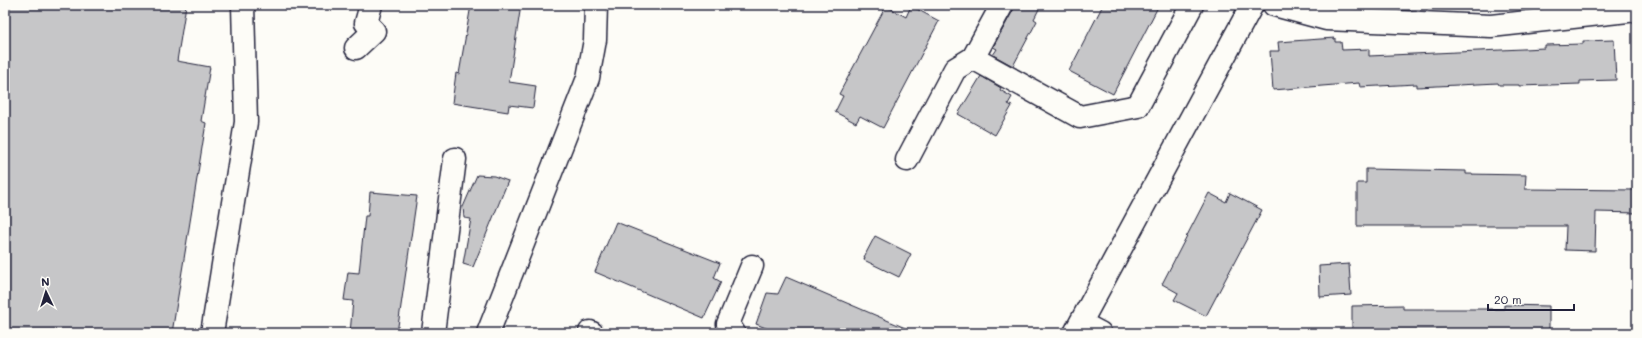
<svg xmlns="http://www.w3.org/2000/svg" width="1642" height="338" viewBox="0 0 1642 338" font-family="Mali,sans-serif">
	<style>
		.building { fill: #c6c6c8; stroke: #22223b }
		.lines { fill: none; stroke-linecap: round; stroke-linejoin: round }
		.minor-casing { stroke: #22223b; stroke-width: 25 }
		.minor { stroke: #fdfcf7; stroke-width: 22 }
	</style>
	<rect width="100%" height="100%" fill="#fdfcf7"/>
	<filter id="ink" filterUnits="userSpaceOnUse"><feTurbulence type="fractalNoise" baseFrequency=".025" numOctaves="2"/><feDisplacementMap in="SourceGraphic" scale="8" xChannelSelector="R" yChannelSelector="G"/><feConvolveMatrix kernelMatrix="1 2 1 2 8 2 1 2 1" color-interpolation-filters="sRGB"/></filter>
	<g filter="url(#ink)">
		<!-- building -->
		<g class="building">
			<path d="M5,5H186L177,61L210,67L201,121L206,123L172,333H5Z"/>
			<path d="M471,5H521L509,82L536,86L533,108L509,105L508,112L452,103L456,73L459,74Z"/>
			<path d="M1016,5H1041L1034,19L1037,21L1013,66L993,55L997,49L993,47Z"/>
			<path d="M1103,5H1159L1113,94L1069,71Z"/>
			<path d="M886,6L906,17L911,6L939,21L883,128L860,116L856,123L835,112L843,96L839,94Z"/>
			<path d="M1335,38V42H1341L1342,50L1369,49V56L1545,48V45L1583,44V41L1614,40L1616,80L1580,81V84L1519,86V85H1499L1498,83L1417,87V84L1360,87L1359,83L1273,90L1270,51H1279L1278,42Z"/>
			<path d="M981,76L1001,88L1000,90L1012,97L1008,104L1012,106L995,135L958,114Z"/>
			<path d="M1366,169L1466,171V174L1526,175L1525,189L1637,190V213L1596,212L1595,251L1565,250L1566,226H1357V183H1366Z"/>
			<path d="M477,175L494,176L508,181L473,267L463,264L471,219L464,218L463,207Z"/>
			<path d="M370,192L417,196L397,333H350L353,301L344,300L348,272L359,273L365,216H368Z"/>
			<path d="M1209,193L1226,202L1230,193L1262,210L1206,316L1174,300L1178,293L1162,284Z"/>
			<path d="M616,222L720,263L714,278L721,282L704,318L595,272Z"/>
			<path d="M875,236L911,254L899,277L864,260L865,257H864Z"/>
			<path d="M1349,264L1351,295L1320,297L1319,266Z"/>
			<path d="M786,277L917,333H778L756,324L767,293L778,294Z"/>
			<path d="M1403,305V309H1504V305L1549,306V333H1352V306Z"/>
		</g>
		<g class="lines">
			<!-- minor casing -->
			<g class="minor-casing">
				<g id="minor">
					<path d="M1274,5L1326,19L1491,26L1637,10"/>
					<path d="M356,48L374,31L366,23L371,5"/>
					<path d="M973,58L1080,117L1138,106L1192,5"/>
					<path d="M907,160L955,69L973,58L1002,5"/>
					<path d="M1081,323L1100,333"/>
					<path d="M590,332L592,333"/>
					<path d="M212,333L246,122L243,5"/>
					<path d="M433,333L455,159"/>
					<path d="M488,333L588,78L595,40L596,5"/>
					<path d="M734,333L728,324L752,266"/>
					<path d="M1075,333L1252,5"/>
				</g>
			</g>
			<!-- minor -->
			<use href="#minor" class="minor"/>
		</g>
	</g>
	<!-- margin -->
	<rect width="1642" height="338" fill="none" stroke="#fdfcf7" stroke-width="20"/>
	<rect x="10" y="10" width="1622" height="318" fill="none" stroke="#22223b" stroke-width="1.5" filter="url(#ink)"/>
	<!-- north arrow -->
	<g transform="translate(46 292) rotate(356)" stroke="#fdfcf7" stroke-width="3" paint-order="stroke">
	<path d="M0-3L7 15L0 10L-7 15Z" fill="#22223b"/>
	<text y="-6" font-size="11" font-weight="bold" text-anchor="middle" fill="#22223b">N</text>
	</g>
	<!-- scale -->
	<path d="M1488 304v6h86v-6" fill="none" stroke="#22223b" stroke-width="2"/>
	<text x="1494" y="304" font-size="12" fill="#22223b" stroke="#fdfcf7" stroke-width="3" paint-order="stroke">20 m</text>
</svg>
